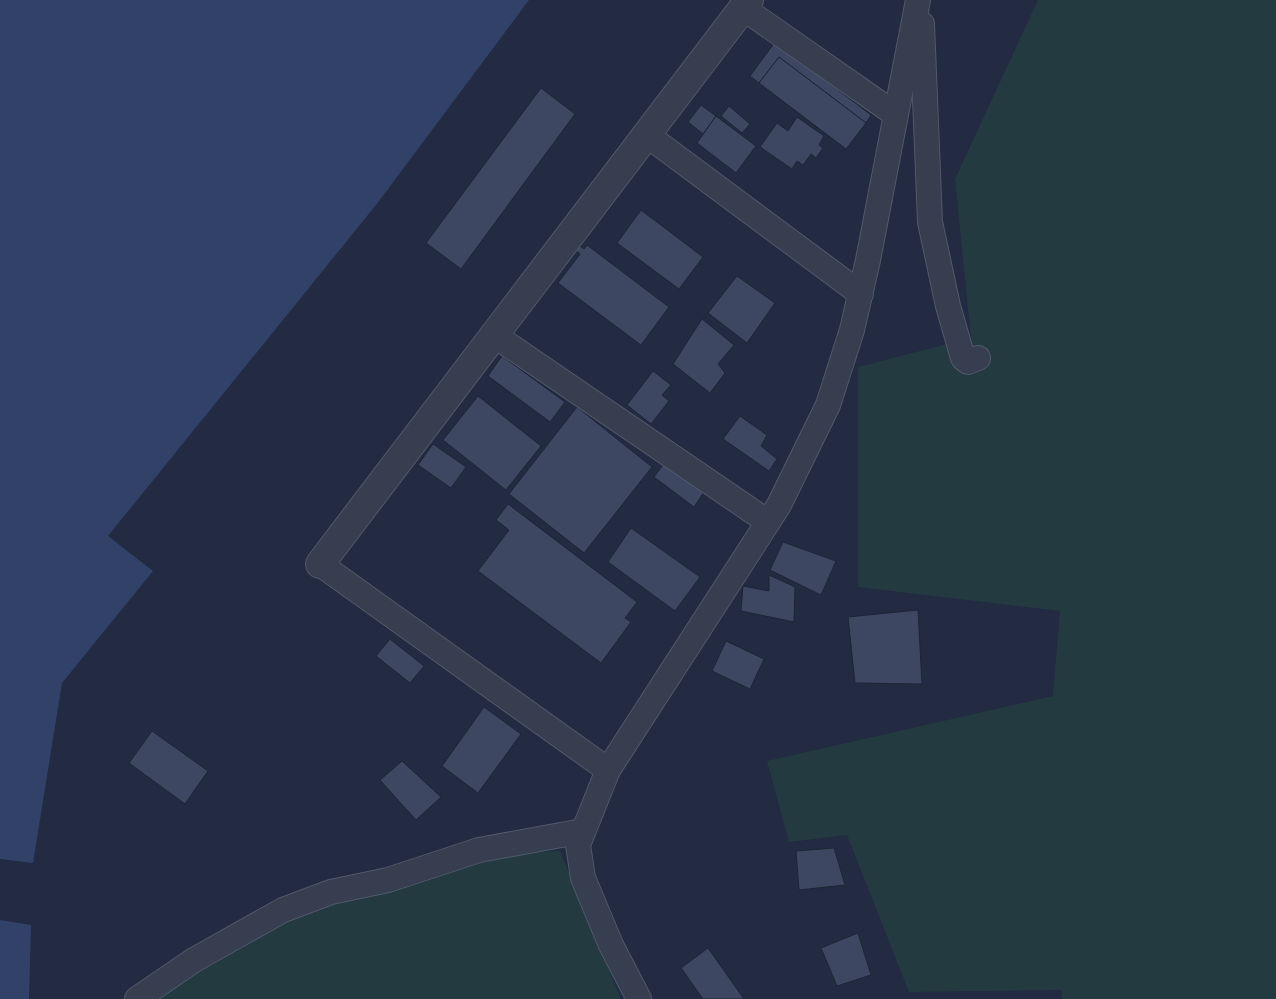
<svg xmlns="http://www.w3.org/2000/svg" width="1276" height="999" viewBox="0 0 1276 999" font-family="'Golos Text',sans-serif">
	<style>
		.green { fill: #243a41 }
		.water { fill: #324168 }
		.building { fill: #3d4761; stroke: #1d2537 }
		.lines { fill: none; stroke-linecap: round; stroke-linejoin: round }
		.minor-casing { stroke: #51596b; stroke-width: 26 }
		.tertiary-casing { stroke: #51596b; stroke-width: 30 }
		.minor { stroke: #363e50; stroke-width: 24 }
		.tertiary { stroke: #363e50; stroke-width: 28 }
	</style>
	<rect width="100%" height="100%" fill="#222b41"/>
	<!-- green -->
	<g class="green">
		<path d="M1038,0H1276V999H1062V990L909,992L847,835L789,842L767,761L1053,696L1060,611L858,587V367L971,338L955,179Z"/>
		<path d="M560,851L621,999H154L279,917L491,855Z"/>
	</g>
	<!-- water -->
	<g class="water">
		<path d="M0,0H529L376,205L108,536L153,571L62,683L33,863L0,859Z"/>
		<path d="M0,920L31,925L29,999H0Z"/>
	</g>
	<!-- building -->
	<g class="building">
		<path d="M775,42L871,115L866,123L779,57L759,83L750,76Z"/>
		<path d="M779,57L866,123L846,149L759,83Z"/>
		<path d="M541,88L575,114L461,269L426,243Z"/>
		<path d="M701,105L716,116L703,134L688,122Z"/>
		<path d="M729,106L750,124L742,133L721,116Z"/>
		<path d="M716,116L756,146L736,173L697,143Z"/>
		<path d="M797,117L824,136L819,145L823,148L816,158L811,154L803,165L797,161L792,169L760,147L777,123L788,131Z"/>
		<path d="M641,210L703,257L679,289L617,243Z"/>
		<path d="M587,245L669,307L641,345L558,283L580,254L576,251L580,246L584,249Z"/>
		<path d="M737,276L775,303L747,343L708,313Z"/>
		<path d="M702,319L734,345L718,364L725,373L710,393L673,364Z"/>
		<path d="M502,356L565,402L550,422L488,376Z"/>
		<path d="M653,371L671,385L662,395L669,401L651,424L627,405Z"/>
		<path d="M478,396L541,446L506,490L443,440Z"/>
		<path d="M577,407L652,467L584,553L509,494Z"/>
		<path d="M740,416L767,435L761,446L777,459L769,471L723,439Z"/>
		<path d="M433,444L466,467L451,488L418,465Z"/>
		<path d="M668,458L708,486L694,507L654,477Z"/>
		<path d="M508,504L637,602L625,618L631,622L601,663L478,571L509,530L496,520Z"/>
		<path d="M631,528L700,577L675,611L608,562Z"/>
		<path d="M783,542L836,561L821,595L770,570Z"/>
		<path d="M769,575L795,587L794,622L741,611L743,586L769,591Z"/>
		<path d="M918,610L922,684L855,683L848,617Z"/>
		<path d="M390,639L424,666L410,683L376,656Z"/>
		<path d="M726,641L764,659L750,689L712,671Z"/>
		<path d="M484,707L521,734L478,793L442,766Z"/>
		<path d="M152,731L208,771L185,804L129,763Z"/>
		<path d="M402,761L441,797L416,820L380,780Z"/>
		<path d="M834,848L845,885L799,890L796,851Z"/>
		<path d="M858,933L871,975L837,986L821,948Z"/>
		<path d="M708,948L744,999H703L681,968Z"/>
	</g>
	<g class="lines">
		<!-- minor casing -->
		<g class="minor-casing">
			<g id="minor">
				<path d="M743,8L895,114"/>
				<path d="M922,24L930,222L948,306L963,358L968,362L978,358"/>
				<path d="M647,135L861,294"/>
				<path d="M494,335L768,522"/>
				<path d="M320,564L608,770"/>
				<path d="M137,999L194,960L283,910L331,892L388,880L479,850L583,831"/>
				<path d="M639,999L611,945L583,878L578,845L608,770L779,505L828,405L852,330L868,260L918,0"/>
			</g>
		</g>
		<!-- tertiary casing -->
		<g class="tertiary-casing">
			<path id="tertiary" d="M320,564L749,0"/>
		</g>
		<!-- minor -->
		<use href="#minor" class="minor"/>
		<!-- tertiary -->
		<use href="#tertiary" class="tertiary"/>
	</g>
</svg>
